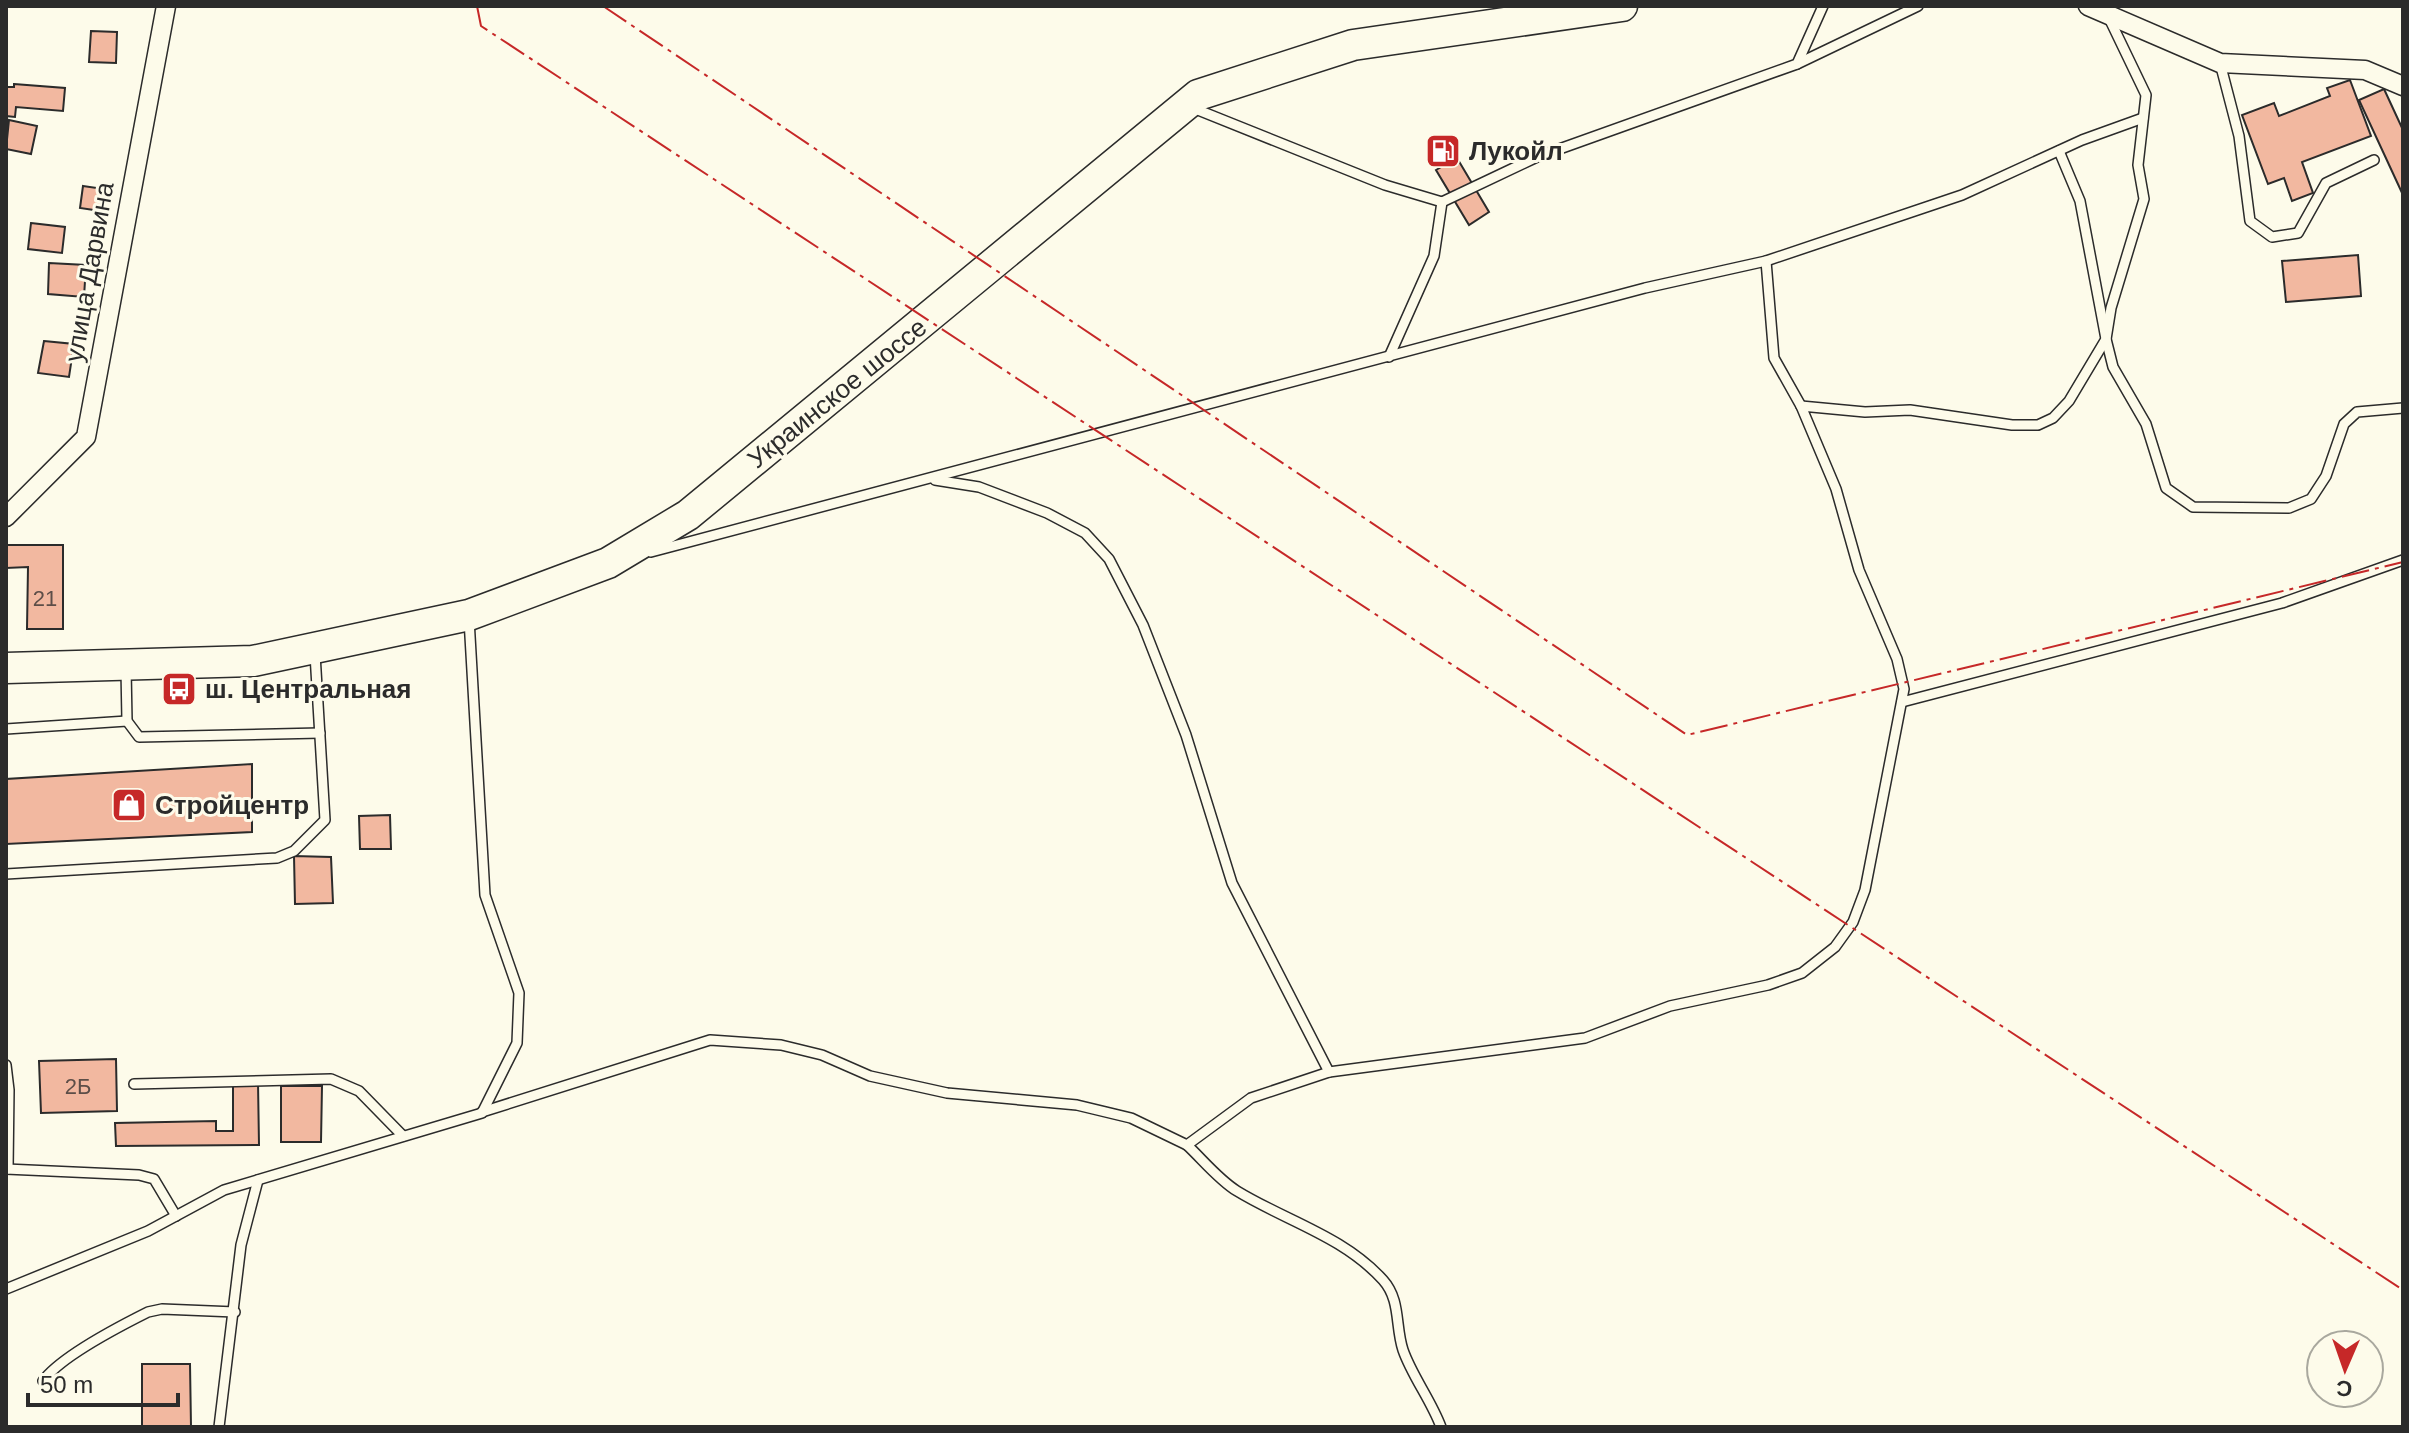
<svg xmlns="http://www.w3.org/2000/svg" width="2409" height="1433" viewBox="0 0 2409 1433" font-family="Arial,sans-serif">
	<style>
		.building { fill: #f2b8a0; stroke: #2b2b2b; stroke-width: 2 }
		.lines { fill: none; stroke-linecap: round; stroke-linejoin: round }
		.service-casing { stroke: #2b2b2b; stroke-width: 12 }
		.minor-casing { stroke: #2b2b2b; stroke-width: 21 }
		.trunk-casing { stroke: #2b2b2b; stroke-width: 33 }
		.service { stroke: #fdfbea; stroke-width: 9 }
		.minor { stroke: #fdfbea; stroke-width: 18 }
		.trunk { stroke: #fdfbea; stroke-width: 30 }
		.power { stroke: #c62828; stroke-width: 2; stroke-dasharray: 28 6 4 6; stroke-linecap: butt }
		.labels { text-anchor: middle; stroke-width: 6; stroke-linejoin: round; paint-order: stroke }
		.number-label { font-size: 22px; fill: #5d4e48 }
		.poi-label { font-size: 26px; font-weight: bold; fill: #2b2b2b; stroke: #fdfbea; text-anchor: start }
		.street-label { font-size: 26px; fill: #2b2b2b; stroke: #fdfbea }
	</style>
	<rect width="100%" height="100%" fill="#fdfbea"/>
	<!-- building -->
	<g class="building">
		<path d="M91,31L117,32L116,63L89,62Z"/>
		<path d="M2350,80L2371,136L2302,162L2313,193L2292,201L2284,178L2268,184L2242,115L2274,103L2279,116L2330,96L2327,88Z"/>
		<path d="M14,84L65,88L63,111L16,107L15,117L6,116V87H14Z"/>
		<path d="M2384,89L2403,130V195L2359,100Z"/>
		<path d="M9,120L37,126L31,154L6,149Z"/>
		<path d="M1457,158L1489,212L1469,225L1436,170Z"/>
		<path d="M83,186L104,189L101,211L80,208Z"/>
		<path d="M31,223L65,227L62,253L28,249Z"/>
		<path d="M2358,255L2361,296L2286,302L2282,261Z"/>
		<path d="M49,263L86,265L84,297L48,294Z"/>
		<path d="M44,341L74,344L69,377L38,373Z"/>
		<path d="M6,545H63V629H27L28,567L6,568Z"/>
		<path d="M252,764V832L6,844V779Z"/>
		<path d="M390,815L391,849H360L359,816Z"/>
		<path d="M294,856L331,857L333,903L295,904Z"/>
		<path d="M116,1059L117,1111L41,1113L39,1061Z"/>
		<path d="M258,1082L259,1145L116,1146L115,1123L216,1121V1131H233V1083Z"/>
		<path d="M281,1086H322L321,1142H281Z"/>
		<path d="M142,1364H190L191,1427H142Z"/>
	</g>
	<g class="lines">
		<!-- service casing -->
		<g class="service-casing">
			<g id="service">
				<path d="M2108,16L2146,95L2138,165L2144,199L2111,308L2106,339L2113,367L2146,424L2166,488L2193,507L2289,508L2311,499L2326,476L2344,424L2357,412L2403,408"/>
				<path d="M2220,63L2239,136L2250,221L2272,237L2298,233L2326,183L2374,160"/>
				<path d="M1797,64L1918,6"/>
				<path d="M1193,108L1385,185L1442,202L1537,157L1797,64L1823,6"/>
				<path d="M1766,261L1774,358L1801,406"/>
				<path d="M1389,357L1434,256L1442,202"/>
				<path d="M935,480L979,487L1047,513L1085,533L1109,559L1143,625L1186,735L1232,883L1329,1072"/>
				<path d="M651,552L1645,288L1766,261L1962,195L2082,140L2143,118"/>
				<path d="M126,669L127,721L139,737L320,733"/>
				<path d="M1902,702L2282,603L2403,560"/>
				<path d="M6,729L127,721"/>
				<path d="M6,874L277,858L294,851L325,820L315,654"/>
				<path d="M6,1065L9,1090L8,1169"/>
				<path d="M134,1084L331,1079L359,1091L403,1136"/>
				<path d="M482,1112L710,1040L781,1045L822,1055L870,1076L947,1093L1077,1105L1131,1118L1187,1145"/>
				<path d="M6,1169L139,1175L154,1179L176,1216"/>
				<path d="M6,1289L148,1231L224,1190L482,1113L517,1043L519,993L485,895L469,619"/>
				<path d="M43,1381C60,1357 120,1326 148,1312L162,1309L235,1312"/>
				<path d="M219,1427L241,1245L258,1180"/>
				<path d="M1441,1427C1431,1400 1412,1376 1403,1350C1395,1326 1401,1300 1383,1280C1343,1236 1286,1221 1237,1191C1219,1180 1203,1160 1187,1145L1251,1098L1329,1072L1585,1038L1670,1006L1768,985L1802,973L1835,947L1853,922L1865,890L1904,689L1897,659L1859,570L1836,489L1801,406L1865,412L1910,410L2012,425H2038L2053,418L2069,401L2106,339L2080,201L2059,151"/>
			</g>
		</g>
		<!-- minor casing -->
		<g class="minor-casing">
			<g id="minor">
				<path d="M2088,6L2220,63L2365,70L2403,86"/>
				<path d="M6,517L86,437L166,6"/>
			</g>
		</g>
		<!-- trunk casing -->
		<g class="trunk-casing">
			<path id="trunk" d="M6,668L253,661L469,615L608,563L688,515L1198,95L1353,45L1622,6"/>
		</g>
		<!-- service -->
		<use href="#service" class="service"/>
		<!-- minor -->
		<use href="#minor" class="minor"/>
		<!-- trunk -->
		<use href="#trunk" class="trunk"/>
		<!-- power -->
		<g class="power">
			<path d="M477,6L481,26L2403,1290"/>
			<path d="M603,6L1687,735L2403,562"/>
		</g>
	</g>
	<!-- icons -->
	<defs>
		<g id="fuel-square" transform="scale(1.8)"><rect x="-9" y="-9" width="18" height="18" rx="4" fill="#c62828" stroke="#fdfbea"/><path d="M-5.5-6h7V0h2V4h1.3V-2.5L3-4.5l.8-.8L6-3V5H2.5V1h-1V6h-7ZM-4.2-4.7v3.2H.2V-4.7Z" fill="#fff"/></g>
		<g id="bus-square" transform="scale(1.8)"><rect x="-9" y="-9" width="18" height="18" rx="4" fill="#c62828" stroke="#fdfbea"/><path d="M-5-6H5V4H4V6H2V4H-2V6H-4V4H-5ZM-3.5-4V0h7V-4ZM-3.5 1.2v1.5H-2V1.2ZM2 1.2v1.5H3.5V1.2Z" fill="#fff"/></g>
		<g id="shop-square" transform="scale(1.8)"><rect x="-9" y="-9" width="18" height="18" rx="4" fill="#c62828" stroke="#fdfbea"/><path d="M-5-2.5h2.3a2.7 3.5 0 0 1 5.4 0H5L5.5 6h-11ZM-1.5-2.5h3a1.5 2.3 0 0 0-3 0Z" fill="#fff"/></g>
	</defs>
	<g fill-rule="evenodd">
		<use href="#fuel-square" x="1443" y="151"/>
		<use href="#bus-square" x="179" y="689"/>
		<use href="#shop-square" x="129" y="805"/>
	</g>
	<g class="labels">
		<!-- number labels -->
		<g class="number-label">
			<text x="45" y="606">21</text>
			<text x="78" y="1094">2Б</text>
		</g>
		<!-- poi labels -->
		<g class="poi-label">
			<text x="1469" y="160">Лукойл</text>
			<text x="205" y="698">ш. Центральная</text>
			<text x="155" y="814">Стройцентр</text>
		</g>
		<!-- street labels -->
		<g class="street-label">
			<text transform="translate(89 272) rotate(-80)" y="9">улица Дарвина</text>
			<text transform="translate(837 393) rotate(-39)" y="9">Украинское шоссе</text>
		</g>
	</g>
	<!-- border -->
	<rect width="2409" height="1433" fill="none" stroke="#2b2b2b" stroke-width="16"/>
	<!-- north arrow -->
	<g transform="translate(2345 1369) rotate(182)"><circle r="38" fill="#fdfbea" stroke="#a9a89e" stroke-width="2"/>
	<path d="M0-6L14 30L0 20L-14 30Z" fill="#c62828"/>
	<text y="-12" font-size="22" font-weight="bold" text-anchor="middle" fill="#2b2b2b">С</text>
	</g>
	<!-- scale -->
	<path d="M28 1393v12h150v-12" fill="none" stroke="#2b2b2b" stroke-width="4"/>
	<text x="40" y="1393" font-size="24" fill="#2b2b2b" stroke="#fdfbea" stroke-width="6" paint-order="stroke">50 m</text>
</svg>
